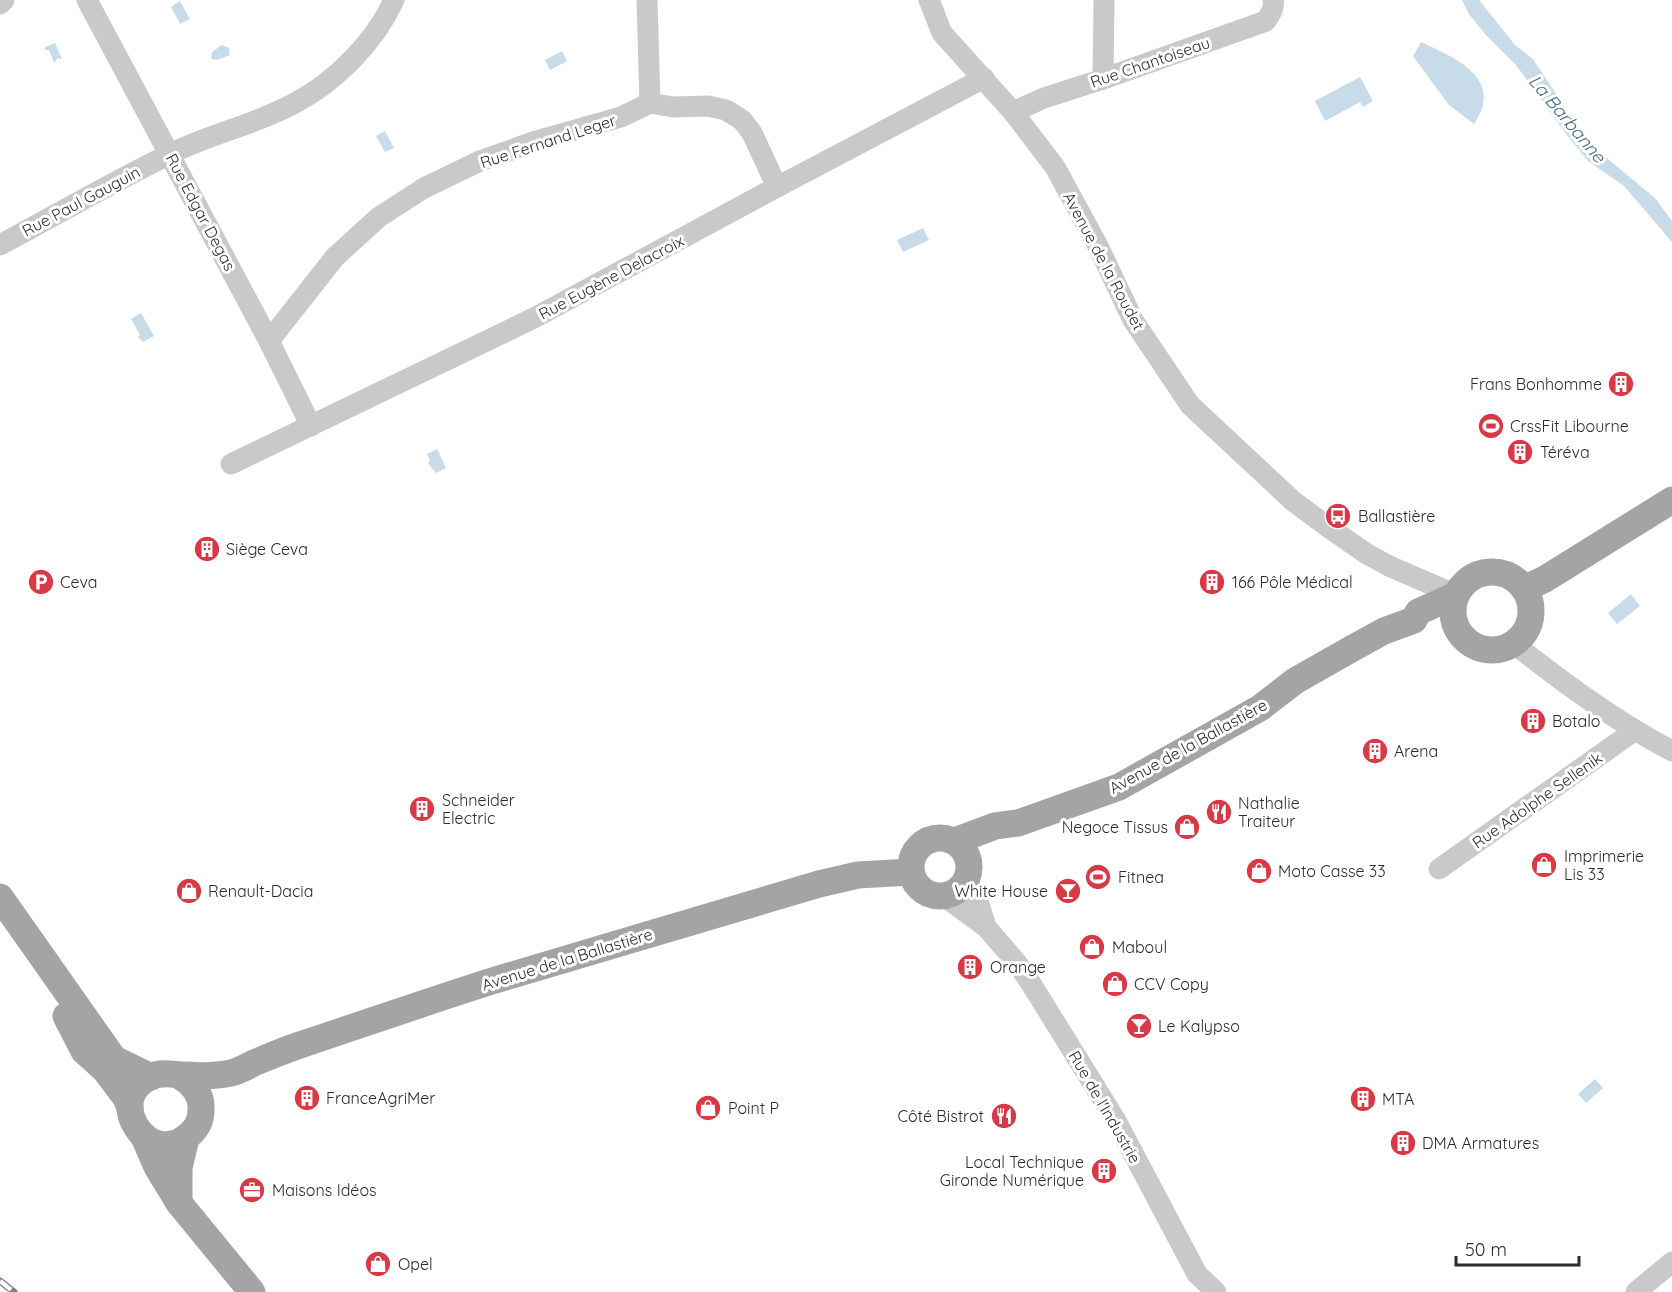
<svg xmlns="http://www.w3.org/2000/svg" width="1672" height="1292" viewBox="0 0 1672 1292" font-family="Quicksand,sans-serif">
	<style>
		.water { fill: #c7dbe8 }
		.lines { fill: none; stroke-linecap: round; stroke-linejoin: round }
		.minor { stroke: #c9c9c9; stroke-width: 21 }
		.major { stroke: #a4a4a4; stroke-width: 27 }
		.rail-casing { stroke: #818181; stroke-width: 7 }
		.rail { stroke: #fff; stroke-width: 4.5; stroke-dasharray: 14; stroke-linecap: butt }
		.labels { text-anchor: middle; stroke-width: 6; stroke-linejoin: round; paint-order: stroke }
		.street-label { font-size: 16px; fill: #2c2c2c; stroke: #fff }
		.poi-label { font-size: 16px; fill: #2c2c2c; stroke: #fff; text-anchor: start }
		.water-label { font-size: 18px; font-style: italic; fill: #416c87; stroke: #fff }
	</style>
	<rect width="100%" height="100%" fill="#fff"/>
	<!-- water -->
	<g class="water">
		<path d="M1462,0H1479L1515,45L1533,59L1580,130L1608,159L1655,198L1672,221V242L1624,186L1588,161L1566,134L1516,65L1485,34L1469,14Z"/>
		<path d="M180,1L190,19L180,24L171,7Z"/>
		<path d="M1421,42C1456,58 1505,79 1474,124L1449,105L1413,56Z"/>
		<path d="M55,43L62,59L58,58L54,63L49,50H45V47Z"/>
		<path d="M222,45L229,48L230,55L217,60L211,59L212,52Z"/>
		<path d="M562,51L567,61L550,70L545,60Z"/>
		<path d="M1360,77L1373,101L1363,107L1360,102L1325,121L1315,101Z"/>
		<path d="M385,131L394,148L385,152L376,136Z"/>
		<path d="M923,228L929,240L903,252L897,240Z"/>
		<path d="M141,313L154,336L143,342L138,337L140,335L131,319Z"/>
		<path d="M437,449L446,468L436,473L428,463L430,461L427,454Z"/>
		<path d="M1631,594L1640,606L1617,624L1608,613Z"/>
		<path d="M1595,1079L1603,1088L1586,1103L1578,1094Z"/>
	</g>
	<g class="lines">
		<!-- minor -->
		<g class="minor">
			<path d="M87,0L269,341L311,426"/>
			<path d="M647,0L650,103"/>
			<path d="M929,0L942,33L1013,112L1055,167L1098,246L1133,320L1190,405L1293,501L1328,527L1367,554L1389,566L1456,595"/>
			<path d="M0,4L4,0"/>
			<path d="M1103,79L1104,0"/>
			<path d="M1013,112L1044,98L1103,79L1266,21C1270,15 1275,7 1273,0"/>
			<path d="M0,245C56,215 111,183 168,155C209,134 255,125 295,103C335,82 375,42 394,0"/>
			<path d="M269,341L335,257L379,217L424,188L480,161L536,141L621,117L650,103L673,107L708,106L726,110L742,120L752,133L777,187"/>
			<path d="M231,464L534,318L777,187L984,78"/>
			<path d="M1514,644C1564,683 1615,721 1672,751"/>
			<path d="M1439,869L1634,731"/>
			<path d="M967,881L979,904L986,927"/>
			<path d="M945,897L986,927L1017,963L1030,982L1115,1119L1197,1274L1216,1292"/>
			<path d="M1636,1292L1672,1262"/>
		</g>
		<!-- major -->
		<g class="major">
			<circle cx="1492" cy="611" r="39"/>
			<path d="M1524,589L1545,579L1672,500"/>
			<circle cx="940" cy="867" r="29"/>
			<path d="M955,841L995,826L1018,823L1119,787L1260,708L1295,681L1353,648L1384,631L1414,620L1418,612L1456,595"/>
			<path d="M0,897L114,1059L151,1077"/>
			<path d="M66,1016L84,1051L105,1070L126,1098L130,1108"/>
			<path d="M178,1075C191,1082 202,1093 201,1110C201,1119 197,1128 190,1134C150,1172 102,1099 150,1077C162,1071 173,1075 186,1075C200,1076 217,1076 231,1073C239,1071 248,1066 256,1062C271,1056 287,1049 303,1044C366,1023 429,1001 492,981C601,948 710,917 819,884L858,875L911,872"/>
			<path d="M144,1137L157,1167L179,1203L252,1292"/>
			<path d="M179,1203V1168L186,1138"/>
		</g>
		<!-- rail casing -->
		<g class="rail-casing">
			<path id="rail" d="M0,1281L14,1292"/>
		</g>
		<!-- rail -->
		<use href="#rail" class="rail"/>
	</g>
	<!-- icons -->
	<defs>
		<g id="building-disc" transform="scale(1.35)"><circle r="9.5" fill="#d83945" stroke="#fff"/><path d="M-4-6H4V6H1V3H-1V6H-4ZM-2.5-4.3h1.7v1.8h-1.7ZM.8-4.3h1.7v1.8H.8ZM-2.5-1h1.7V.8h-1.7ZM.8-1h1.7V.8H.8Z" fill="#fff"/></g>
		<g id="stadium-disc" transform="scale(1.35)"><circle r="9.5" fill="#d83945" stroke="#fff"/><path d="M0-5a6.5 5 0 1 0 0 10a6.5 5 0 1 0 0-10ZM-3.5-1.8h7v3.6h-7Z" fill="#fff"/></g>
		<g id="bus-disc" transform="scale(1.35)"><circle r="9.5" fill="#d83945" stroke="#fff"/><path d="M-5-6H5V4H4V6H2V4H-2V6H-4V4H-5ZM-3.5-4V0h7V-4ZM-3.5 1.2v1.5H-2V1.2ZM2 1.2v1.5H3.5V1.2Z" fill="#fff"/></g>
		<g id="parking-disc" transform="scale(1.35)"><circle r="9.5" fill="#d83945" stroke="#fff"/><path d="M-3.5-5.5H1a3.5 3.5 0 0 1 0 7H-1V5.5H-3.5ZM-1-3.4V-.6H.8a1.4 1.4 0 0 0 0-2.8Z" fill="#fff"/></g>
		<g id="restaurant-disc" transform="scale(1.35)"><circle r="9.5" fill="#d83945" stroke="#fff"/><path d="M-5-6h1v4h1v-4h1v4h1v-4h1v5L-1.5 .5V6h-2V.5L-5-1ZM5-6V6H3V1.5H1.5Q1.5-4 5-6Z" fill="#fff"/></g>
		<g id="shop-disc" transform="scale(1.35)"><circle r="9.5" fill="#d83945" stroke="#fff"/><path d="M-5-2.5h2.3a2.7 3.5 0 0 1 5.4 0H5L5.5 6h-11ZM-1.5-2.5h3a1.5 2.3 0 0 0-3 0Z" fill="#fff"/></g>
		<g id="bar-disc" transform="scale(1.35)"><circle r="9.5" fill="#d83945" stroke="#fff"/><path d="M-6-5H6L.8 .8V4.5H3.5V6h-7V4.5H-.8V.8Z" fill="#fff"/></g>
		<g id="office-disc" transform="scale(1.35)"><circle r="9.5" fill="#d83945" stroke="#fff"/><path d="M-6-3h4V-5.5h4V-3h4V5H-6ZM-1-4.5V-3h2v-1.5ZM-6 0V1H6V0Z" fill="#fff"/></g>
	</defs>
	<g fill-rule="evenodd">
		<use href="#building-disc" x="1621" y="384"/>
		<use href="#stadium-disc" x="1491" y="426"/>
		<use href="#building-disc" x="1520" y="452"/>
		<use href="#bus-disc" x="1338" y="516"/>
		<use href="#building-disc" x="207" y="549"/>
		<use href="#parking-disc" x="41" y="582"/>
		<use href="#building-disc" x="1212" y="582"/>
		<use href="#building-disc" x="1533" y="721"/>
		<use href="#building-disc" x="1375" y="751"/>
		<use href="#building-disc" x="422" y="809"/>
		<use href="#restaurant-disc" x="1219" y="812"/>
		<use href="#shop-disc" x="1187" y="827"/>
		<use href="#shop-disc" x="1544" y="865"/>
		<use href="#shop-disc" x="1259" y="871"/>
		<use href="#stadium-disc" x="1098" y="877"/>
		<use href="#shop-disc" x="189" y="891"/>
		<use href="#bar-disc" x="1068" y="891"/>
		<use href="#shop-disc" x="1092" y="947"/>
		<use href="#building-disc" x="970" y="967"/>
		<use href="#shop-disc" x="1115" y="984"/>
		<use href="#bar-disc" x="1139" y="1026"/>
		<use href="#building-disc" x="307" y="1098"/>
		<use href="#building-disc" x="1363" y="1099"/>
		<use href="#shop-disc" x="708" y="1108"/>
		<use href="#restaurant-disc" x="1004" y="1116"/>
		<use href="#building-disc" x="1403" y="1143"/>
		<use href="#building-disc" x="1104" y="1171"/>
		<use href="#office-disc" x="252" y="1190"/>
		<use href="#shop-disc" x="378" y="1264"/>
	</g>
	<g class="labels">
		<!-- street labels -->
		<g class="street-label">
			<text transform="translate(1150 62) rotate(-19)" y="6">Rue Chantoiseau</text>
			<text transform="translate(548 141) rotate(-18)" y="6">Rue Fernand Leger</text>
			<text transform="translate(81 201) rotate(-28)" y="6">Rue Paul Gauguin</text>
			<text transform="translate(201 212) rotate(62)" y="6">Rue Edgar Degas</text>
			<text transform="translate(1104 261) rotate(62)" y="6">Avenue de la Roudet</text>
			<text transform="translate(611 277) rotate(-28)" y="6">Rue Eugène Delacroix</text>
			<text transform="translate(1188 746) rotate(-29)" y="6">Avenue de la Ballastière</text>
			<text transform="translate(1537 800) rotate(-35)" y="6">Rue Adolphe Sellenik</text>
			<text transform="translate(567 959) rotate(-17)" y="6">Avenue de la Ballastière</text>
			<text transform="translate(1105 1107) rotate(60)" y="6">Rue de l'Industrie</text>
		</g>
		<!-- poi labels -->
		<g class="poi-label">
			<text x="1602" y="390" text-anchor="end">Frans Bonhomme</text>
			<text x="1510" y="432">CrssFit Libourne</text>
			<text x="1540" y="458">Téréva</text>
			<text x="1358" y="522">Ballastière</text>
			<text x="226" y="555">Siège Ceva</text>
			<text x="60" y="588">Ceva</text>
			<text x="1232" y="588">166 Pôle Médical</text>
			<text x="1552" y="727">Botalo</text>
			<text x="1394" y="757">Arena</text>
			<text x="442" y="806">Schneider<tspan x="442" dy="18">Electric</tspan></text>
			<text x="1238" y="809">Nathalie<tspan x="1238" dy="18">Traiteur</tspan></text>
			<text x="1168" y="833" text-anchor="end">Negoce Tissus</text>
			<text x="1564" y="862">Imprimerie<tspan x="1564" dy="18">Lis 33</tspan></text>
			<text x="1278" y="877">Moto Casse 33</text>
			<text x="1118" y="883">Fitnea</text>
			<text x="208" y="897">Renault-Dacia</text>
			<text x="1048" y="897" text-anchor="end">White House</text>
			<text x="1112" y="953">Maboul</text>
			<text x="990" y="973">Orange</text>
			<text x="1134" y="990">CCV Copy</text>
			<text x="1158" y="1032">Le Kalypso</text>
			<text x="326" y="1104">FranceAgriMer</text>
			<text x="1382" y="1105">MTA</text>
			<text x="728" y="1114">Point P</text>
			<text x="984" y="1122" text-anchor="end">Côté Bistrot</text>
			<text x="1422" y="1149">DMA Armatures</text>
			<text x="1084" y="1168" text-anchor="end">Local Technique<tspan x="1084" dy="18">Gironde Numérique</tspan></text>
			<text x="272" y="1196">Maisons Idéos</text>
			<text x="398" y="1270">Opel</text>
		</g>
		<!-- water labels -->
		<g class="water-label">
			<text transform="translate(1567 119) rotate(50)" y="6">La Barbanne</text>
		</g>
	</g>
	<!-- scale -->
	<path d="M1456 1256v9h123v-9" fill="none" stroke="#2c2c2c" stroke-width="3"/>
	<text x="1465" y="1256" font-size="18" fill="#2c2c2c" stroke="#ffffff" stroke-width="4.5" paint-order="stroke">50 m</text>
</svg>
